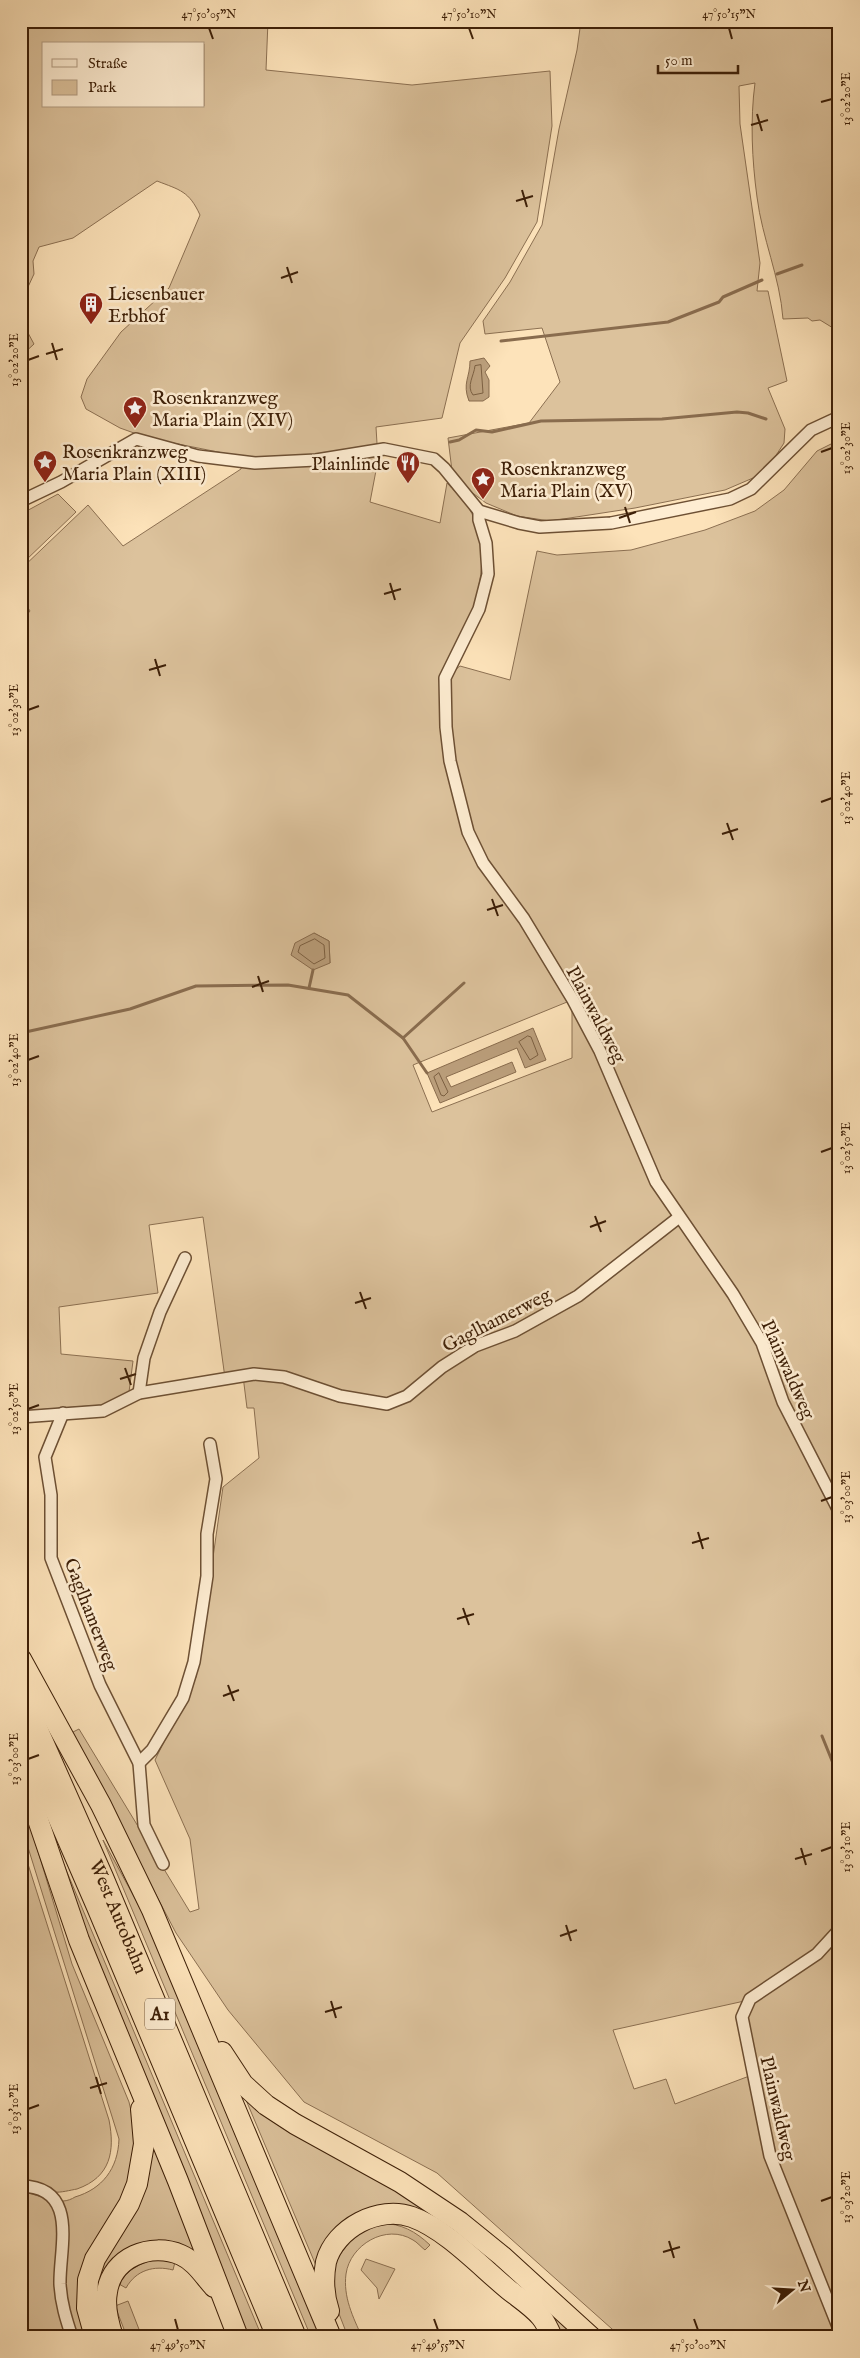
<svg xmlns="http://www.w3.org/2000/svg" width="860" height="2358" viewBox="0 0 860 2358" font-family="'IM FELL English',serif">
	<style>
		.green { fill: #dcc29c; stroke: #8c7052; fill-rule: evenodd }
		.water { fill: #bca07d; stroke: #896c4e }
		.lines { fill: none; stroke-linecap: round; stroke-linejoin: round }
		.shore { stroke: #7c6042; stroke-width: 1 }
		.stream { stroke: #896c4e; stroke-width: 3 }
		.street-casing { stroke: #6d5034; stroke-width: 14 }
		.highway-casing { stroke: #3d1f07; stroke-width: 22 }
		.street { stroke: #feedd2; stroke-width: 11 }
		.highway { stroke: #fde3ba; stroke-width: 20 }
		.ticks { fill: none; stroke: #3d1f07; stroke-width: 2 }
		.labels { text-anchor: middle; stroke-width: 5; stroke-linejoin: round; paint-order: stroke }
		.shield { fill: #feedd2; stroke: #775d44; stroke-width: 1 }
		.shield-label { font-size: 18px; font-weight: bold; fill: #3d1f07 }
		.poi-label { font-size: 19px; fill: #3d1f07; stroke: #feedd2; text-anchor: start }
		.street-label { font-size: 19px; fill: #3d1f07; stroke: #feedd2 }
		.neatline { fill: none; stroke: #3d1f07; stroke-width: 2 }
		.ticks-label { font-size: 12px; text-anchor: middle; fill: #3d1f07 }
	</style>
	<rect width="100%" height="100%" fill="#fde3ba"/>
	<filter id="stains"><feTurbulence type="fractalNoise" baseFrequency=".004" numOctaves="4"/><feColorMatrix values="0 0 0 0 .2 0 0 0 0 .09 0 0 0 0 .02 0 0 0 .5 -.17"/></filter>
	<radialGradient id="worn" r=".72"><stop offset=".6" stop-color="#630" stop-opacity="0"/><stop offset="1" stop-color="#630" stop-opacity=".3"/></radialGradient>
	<!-- green -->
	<g class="green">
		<path d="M21,21H268L266,70L412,85L550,71L552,126L537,222L505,278L460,343L442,418L376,427L378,460L370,502L440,523L447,483C453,490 461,496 466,503C502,560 468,623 446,677L460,666L510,680L537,551L557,555L631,550L705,530L755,511L784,490L817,451L839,440V2337H621L437,2173L304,2102L228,2010L176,1933L71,1733L79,1729L190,1912L199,1909L190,1839L155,1760L196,1677L223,1487L259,1458L254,1408H247L243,1376L225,1378L203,1217L149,1225L158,1293L59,1307L61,1354L133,1361L129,1392L102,1405L21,1411V622L30,611L21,597V569L88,505L123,546L241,469L243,457L148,438L120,428L86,409L81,397L87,379L121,332L169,288L200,215C189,191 180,190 157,181L73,238L39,247L33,261L34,274L21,302ZM44,44H204V106H44ZM314,933L329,941L330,963ZM572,1000V1058L432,1112L413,1065ZM749,2000L742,2017L752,2075L675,2104L666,2079L634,2089L613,2030Z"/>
		<path d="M581,21H839V326L833,328L820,320L812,321L808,318L783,319C780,277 762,238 757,197C752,160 750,120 755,83L739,86L740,124L760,263L757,291H768L787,381L768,388L785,429L784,443L773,460L753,478L725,490L635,508L550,521L517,516L486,503L470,491L452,471L448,438L529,423L560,382L542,328L485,334L483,321L510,282L542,225L559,129L577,50Z"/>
		<path d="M21,320L34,344L21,356Z"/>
		<path d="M58,494L76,512L24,562L21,559V514Z"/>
		<path d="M21,1795L72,1964L129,2102L137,2137L133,2177L78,2305L84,2337H21V2191C34,2194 51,2201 63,2201C67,2201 72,2199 75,2197C102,2189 118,2169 119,2139L21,1825Z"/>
		<path d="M103,1840L144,1915L322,2337H311Z"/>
		<path d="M54,1841L262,2337H245L94,1958Z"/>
		<path d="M21,1842L109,2120C115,2151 111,2177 77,2189C71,2190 60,2193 54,2192C42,2189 35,2180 21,2181Z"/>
		<path d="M246,2100L461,2229L577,2337H557L422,2214L342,2229L319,2253L320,2275Z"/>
		<path d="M149,2134L200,2258L128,2253L99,2333L93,2286Z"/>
		<path d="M381,2223C402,2224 415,2231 430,2245L425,2250C421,2247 417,2242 413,2240C386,2223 350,2245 346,2274C343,2297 353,2317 362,2337H348L336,2306L332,2276L336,2260L355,2235Z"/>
		<path d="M155,2259L175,2262L173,2270C154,2265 136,2270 126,2288L119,2284C128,2269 139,2264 155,2259Z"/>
		<path d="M366,2259L395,2269L379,2299L377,2288L361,2270Z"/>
		<path d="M128,2301L142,2337H127L115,2306Z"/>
	</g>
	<!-- water -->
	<g class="water">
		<path d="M484,358L490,366L485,372L489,380V397L483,401H469C462,383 470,378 470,361Z"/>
		<path d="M314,933L329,941L330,963L313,970L291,955L295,943Z"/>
		<path d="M533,1028L546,1060L525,1068L517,1048L446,1077L451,1087L512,1062L516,1072L440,1103L427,1073Z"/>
	</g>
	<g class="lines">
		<!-- shore -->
		<g class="shore">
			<path d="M481,365L483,393L473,395C466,386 474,376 475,366Z"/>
			<path d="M315,939L324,945L325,958L314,964L298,952L300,946Z"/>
			<path d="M528,1036L531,1037L538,1055L530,1060L519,1042Z"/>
			<path d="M439,1073L448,1092L444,1096L441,1095L434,1077Z"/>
		</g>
		<!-- stream -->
		<g class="stream">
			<path d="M777,274L802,265"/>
			<path d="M501,341L668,322L719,302L723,297L762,280"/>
			<path d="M450,442L459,440L476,430L492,432L541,421L662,419L737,412L748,413L766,419"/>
			<path d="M309,988L313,970"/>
			<path d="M21,1033L130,1009L196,986L288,985L348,995L403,1038L427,1073"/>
			<path d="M403,1038L464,983"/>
			<path d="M822,1736L839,1778"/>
		</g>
		<!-- street casing -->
		<g class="street-casing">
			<g id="street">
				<path d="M21,501L61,482L136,439L198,456L255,463L316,460L384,449L434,459L444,468L479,511L519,523L540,527L611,523L730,499L751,489L811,430L839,417"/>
				<path d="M479,511V520L486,543L488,574L479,609L445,678L446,727L450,761L468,832L483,863L524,919L573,1000L600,1051L656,1182L733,1294L762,1343L783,1402L839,1511"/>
				<path d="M139,1393L144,1358L160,1312L185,1258"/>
				<path d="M63,1413L45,1457L51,1495V1558L100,1685L139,1763L144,1825L163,1864"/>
				<path d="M21,1417L103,1411L139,1393L254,1374L284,1377L340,1396L387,1404L407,1396L442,1367L475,1346L515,1331L578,1296L678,1218"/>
				<path d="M139,1763L152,1750L183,1698L194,1662L207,1576V1534L216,1479L210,1444"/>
				<path d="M839,1930L817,1954L750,1999L742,2017L770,2156L839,2329"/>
				<path d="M21,2186C80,2187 59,2249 60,2284C61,2303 66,2319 72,2337"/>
			</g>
		</g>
		<!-- highway casing -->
		<g class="highway-casing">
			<g id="highway">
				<path d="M21,1659L101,1805L152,1910L331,2337"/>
				<path id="s1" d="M21,1692L103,1877L296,2337"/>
				<path d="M21,1732L97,1907L277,2337"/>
				<path d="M21,1770L79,1940L178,2181L238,2337"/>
				<path d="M222,2052L243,2084L266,2105L295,2124L400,2182L460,2222L502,2256L591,2337"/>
				<path d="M329,2311C324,2296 323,2278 326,2262C335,2228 379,2205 412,2217C446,2229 481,2267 509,2290C519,2298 533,2307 541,2317C546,2323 549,2330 552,2337"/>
				<path d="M95,2337L87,2308L88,2280L95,2259L129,2204L137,2184L144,2144L141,2109"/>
				<path d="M113,2337C108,2322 104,2307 107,2292C112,2257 151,2242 181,2255C195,2261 204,2276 214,2287"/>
			</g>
		</g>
		<!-- street -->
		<use href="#street" class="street"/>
		<!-- highway -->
		<use href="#highway" class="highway"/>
	</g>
	<!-- ticks -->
	<path class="ticks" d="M209,28L213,39M469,28L473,39M729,28L732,39M821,102L832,99M757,114L762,131M751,125L768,120M522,190L527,207M516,201L533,196M287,267L292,283M281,278L298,272M52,343L57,360M46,354L63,349M28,360L39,356M821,452L832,448M625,507L630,523M619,518L636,512M390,583L395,600M384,594L401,589M155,659L160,676M149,670L166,665M28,710L39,706M821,802L832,798M727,823L733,840M722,834L738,829M492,899L498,916M487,910L503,905M258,976L263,992M252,987L269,981M28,1060L39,1056M821,1152L832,1148M595,1216L601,1232M590,1227L606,1221M360,1292L366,1309M355,1303L371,1298M125,1368L131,1385M120,1379L136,1374M28,1409L39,1405M821,1501L832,1497M698,1532L703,1549M692,1543L709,1538M463,1608L469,1625M457,1619L474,1614M228,1685L234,1701M223,1696L239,1690M28,1759L39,1755M801,1848L806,1865M821,1851L832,1847M795,1859L812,1854M566,1925L571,1941M560,1936L577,1930M331,2001L336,2018M325,2012L342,2007M96,2077L101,2094M90,2088L107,2083M28,2109L39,2105M821,2201L832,2197M669,2241L674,2258M663,2252L680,2247M175,2319L178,2330M434,2319L438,2330M694,2319L698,2330"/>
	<!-- icons -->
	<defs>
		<g id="building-pin" transform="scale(1.25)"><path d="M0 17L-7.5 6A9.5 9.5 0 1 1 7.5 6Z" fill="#8f2418" stroke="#feedd2"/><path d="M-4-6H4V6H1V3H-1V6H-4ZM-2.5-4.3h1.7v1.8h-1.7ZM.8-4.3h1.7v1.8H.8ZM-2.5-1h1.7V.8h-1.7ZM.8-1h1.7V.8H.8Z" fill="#fff"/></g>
		<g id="sight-pin" transform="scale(1.25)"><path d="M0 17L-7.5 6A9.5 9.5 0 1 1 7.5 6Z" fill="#8f2418" stroke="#feedd2"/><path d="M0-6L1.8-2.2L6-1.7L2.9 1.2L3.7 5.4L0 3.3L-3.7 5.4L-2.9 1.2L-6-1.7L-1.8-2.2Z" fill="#fff"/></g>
		<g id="restaurant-pin" transform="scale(1.25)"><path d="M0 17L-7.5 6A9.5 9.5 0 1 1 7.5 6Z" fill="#8f2418" stroke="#feedd2"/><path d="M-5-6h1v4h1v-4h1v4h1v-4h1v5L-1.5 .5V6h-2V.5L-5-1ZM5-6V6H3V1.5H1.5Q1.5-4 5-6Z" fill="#fff"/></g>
	</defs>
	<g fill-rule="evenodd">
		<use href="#building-pin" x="91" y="304"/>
		<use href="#sight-pin" x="135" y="408"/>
		<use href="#sight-pin" x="45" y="462"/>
		<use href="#restaurant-pin" x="408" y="463"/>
		<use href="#sight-pin" x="483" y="479"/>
	</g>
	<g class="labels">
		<!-- shield labels -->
		<rect class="shield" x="145" y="1998.5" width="30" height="31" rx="4"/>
		<g class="shield-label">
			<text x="160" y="2020">A1</text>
		</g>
		<!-- poi labels -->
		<g class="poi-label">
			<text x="108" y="300">Liesenbauer<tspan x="108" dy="22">Erbhof</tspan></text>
			<text x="152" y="404">Rosenkranzweg<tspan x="152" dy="22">Maria Plain (XIV)</tspan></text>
			<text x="62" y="458">Rosenkranzweg<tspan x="62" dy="22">Maria Plain (XIII)</tspan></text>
			<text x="390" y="470" text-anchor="end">Plainlinde</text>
			<text x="500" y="475">Rosenkranzweg<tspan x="500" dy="22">Maria Plain (XV)</tspan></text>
		</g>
		<!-- street labels -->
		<g class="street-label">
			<text transform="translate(597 1014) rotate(62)" y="7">Plainwaldweg</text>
			<text transform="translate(496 1319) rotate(-27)" y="7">Gaglhamerweg</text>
			<text transform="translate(789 1369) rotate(66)" y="7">Plainwaldweg</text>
			<text transform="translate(92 1614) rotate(69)" y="7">Gaglhamerweg</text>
			<text dy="7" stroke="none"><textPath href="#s1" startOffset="245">West Autobahn</textPath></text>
			<text transform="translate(779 2108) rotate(77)" y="7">Plainwaldweg</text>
		</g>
	</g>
	<!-- margin -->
	<rect width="860" height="2358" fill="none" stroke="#fde3ba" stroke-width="55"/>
	<!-- legend -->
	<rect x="42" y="42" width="162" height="65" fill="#feedd2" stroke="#b19b81"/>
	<rect x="52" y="59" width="25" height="8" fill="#feedd2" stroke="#b19b81"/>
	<text x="88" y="68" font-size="15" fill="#3d1f07">Straße</text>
	<rect x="52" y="80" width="25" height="15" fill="#dcc29c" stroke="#b19b81"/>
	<text x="88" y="92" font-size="15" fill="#3d1f07">Park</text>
	<!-- north arrow -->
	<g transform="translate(792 2290) rotate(72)" stroke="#feedd2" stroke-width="4" paint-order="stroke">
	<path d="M0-4L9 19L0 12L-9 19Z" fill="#3d1f07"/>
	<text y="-8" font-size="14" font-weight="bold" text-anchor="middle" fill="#3d1f07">N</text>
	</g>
	<!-- scale -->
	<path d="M658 65v8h80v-8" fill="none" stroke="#3d1f07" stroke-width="2.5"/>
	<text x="665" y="65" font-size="15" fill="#3d1f07" stroke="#feedd2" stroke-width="4" paint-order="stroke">50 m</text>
	<rect x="28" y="28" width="804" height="2302" class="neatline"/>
	<g class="ticks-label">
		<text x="209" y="18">47°50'05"N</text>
		<text x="469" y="18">47°50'10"N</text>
		<text x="729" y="18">47°50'15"N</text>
		<text transform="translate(846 99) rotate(-90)" y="4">13°02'20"E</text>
		<text transform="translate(14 360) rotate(-90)" y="4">13°02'20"E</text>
		<text transform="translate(846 448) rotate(-90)" y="4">13°02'30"E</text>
		<text transform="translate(14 710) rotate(-90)" y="4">13°02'30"E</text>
		<text transform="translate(846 798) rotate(-90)" y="4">13°02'40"E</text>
		<text transform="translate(14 1060) rotate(-90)" y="4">13°02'40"E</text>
		<text transform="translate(846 1148) rotate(-90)" y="4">13°02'50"E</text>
		<text transform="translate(14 1409) rotate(-90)" y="4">13°02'50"E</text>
		<text transform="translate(846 1497) rotate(-90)" y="4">13°03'00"E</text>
		<text transform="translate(14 1759) rotate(-90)" y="4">13°03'00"E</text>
		<text transform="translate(846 1847) rotate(-90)" y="4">13°03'10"E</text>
		<text transform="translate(14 2109) rotate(-90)" y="4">13°03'10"E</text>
		<text transform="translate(846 2197) rotate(-90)" y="4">13°03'20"E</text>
		<text x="178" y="2349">47°49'50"N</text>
		<text x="438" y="2349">47°49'55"N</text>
		<text x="698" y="2349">47°50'00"N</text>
	</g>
	<rect width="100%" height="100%" filter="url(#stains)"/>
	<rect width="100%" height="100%" fill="url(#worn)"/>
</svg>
